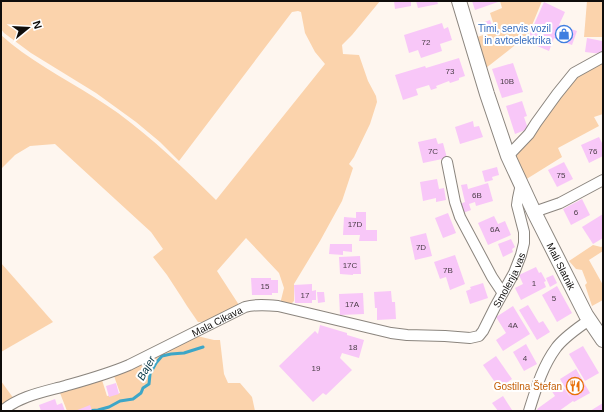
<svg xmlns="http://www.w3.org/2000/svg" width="604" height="412" viewBox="0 0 604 412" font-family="Arial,sans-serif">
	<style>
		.green { fill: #fbd3ac }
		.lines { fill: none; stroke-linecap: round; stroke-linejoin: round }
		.stream { stroke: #3da6c7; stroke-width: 3 }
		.building { fill: #f8c7f8 }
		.street-casing { stroke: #8b857e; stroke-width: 12 }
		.secondary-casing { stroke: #8b857e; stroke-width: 16 }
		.street { stroke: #fff; stroke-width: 10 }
		.secondary { stroke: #fff; stroke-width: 14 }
		.labels { text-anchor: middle; stroke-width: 4; stroke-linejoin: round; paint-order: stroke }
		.number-label { font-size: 8px; fill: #493c46 }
		.shop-label { font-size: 10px; fill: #366cbe; stroke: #fff; text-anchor: end }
		.street-label { font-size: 10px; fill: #0f0d0b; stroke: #fff }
		.food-label { font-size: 10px; fill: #c56008; stroke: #fff; text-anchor: end }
		.water-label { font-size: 11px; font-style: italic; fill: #073745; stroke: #fff }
	</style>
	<rect width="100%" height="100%" fill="#fef6ef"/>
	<!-- green -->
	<g class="green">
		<path d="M1,1H380L352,35L342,45L343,54L359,55L368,81L376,96L377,102L370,124L354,157L349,164L353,168L342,201L320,241L294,284V301L289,306L280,304L284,288L279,273L246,238L217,271L239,305L206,322H198L187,306L182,298L167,275L153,257L163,249L151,232L55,144L30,146L15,155L1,169V35C8,41 15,47 22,52C53,74 87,91 118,113C153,139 185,169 216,200L325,64L315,52L305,33L301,12L298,11L292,12L179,161L160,142L136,122L96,93L31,53L4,33L1,29Z"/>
		<path d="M500,1H542L528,35L486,68L477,37L496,31L490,13L502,8Z"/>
		<path d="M587,1H603V37H584Z"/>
		<path d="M603,61V114L594,117L599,126L558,148L562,157L525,180L516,157L523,146L553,105L577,77Z"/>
		<path d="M593,245L601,247L603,246V251L589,260L603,285V300L592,306L585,285L587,283L582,270L576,269L569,261Z"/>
		<path d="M1,263L53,322L1,352Z"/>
		<path d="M197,336L214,340H220L224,374L228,383H240L252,397L255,411H67L60,393L102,380L107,396L120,393L114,376Z"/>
		<path d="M1,381L14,399L1,408Z"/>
	</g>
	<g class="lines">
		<!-- stream -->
		<path class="stream" d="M85,411L98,410L109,407L120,401L133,399L141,393L143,388L149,384L150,374L156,363L162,356L171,354L184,353L203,347"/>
	</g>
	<!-- building -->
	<g class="building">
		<path d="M394,1H411V6L395,9Z"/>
		<path d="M416,1H437L438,4L418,8Z"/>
		<path d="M472,1H498V2L475,10Z"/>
		<path d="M544,2L565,12L559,25L577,31L572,45L554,38L549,51L535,45L537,41L528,38Z"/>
		<path d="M490,20L493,29L482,33L479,24Z"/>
		<path d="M442,23L444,29L448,27L452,40L440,44L442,51L421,58L418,50L409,53L404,35Z"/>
		<path d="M587,38L602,41V38H603L602,54L585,52Z"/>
		<path d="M459,58L465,76L459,78V80L450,83L449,81L436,86L437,88L431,90L429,85L416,89L418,95L403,100L395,75L425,66L426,68Z"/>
		<path d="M513,63L523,92L502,98L492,69Z"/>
		<path d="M522,101L527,116L524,117L528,129L515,134L506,106Z"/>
		<path d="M473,121L474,127L479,126L483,137L460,144L455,127Z"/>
		<path d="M599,137L603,145V156L589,163L581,145Z"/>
		<path d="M436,138L438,144L443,143L447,158L423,163L418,142Z"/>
		<path d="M564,162L573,179L557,187L548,170Z"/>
		<path d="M497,167L499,175L492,177L493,180L485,182L482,171Z"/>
		<path d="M437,179L439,189L444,188L446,200L436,202V198L423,201L420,182Z"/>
		<path d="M488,183L493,201L476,206L475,202L469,204L471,210L463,213L460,204L465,202L461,185L467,184L468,189Z"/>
		<path d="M582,199L590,215L571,225L563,209Z"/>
		<path d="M356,212H366V230H377V241H359L360,235H343L344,217L356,218Z"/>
		<path d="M448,213L456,233L443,238L435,218Z"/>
		<path d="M603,214V238L593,244L582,227Z"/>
		<path d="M494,216L498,224L505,221L511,235L488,245L478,223Z"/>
		<path d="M426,233L432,256L415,260L410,237Z"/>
		<path d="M511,239L515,247L512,249L513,252L503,257L498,244Z"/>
		<path d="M330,244H352V252L343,251V255L329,254Z"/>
		<path d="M455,255L465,284L450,290L446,277L440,279L434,262Z"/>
		<path d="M360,256L361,274H353V275L340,274L339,257Z"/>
		<path d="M536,267L539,273L541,272L546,281L544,282L546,287L521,300L515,288L523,284L519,275Z"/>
		<path d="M553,275L557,283L550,287L546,278Z"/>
		<path d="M251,278H271V280H278V293H272V295H252Z"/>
		<path d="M483,283L488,298L470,304L466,291L471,289L470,287Z"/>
		<path d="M312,284V291L316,290V300H312V303H295L294,285Z"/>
		<path d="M557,286L572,313L557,322L542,295Z"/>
		<path d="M391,291L392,302H395L396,319L377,320V308H375L374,292Z"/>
		<path d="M317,292H324L325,302L318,303Z"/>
		<path d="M363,293L364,314L340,315L339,294Z"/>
		<path d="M528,305L539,323L543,321L550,332L537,340L519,310Z"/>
		<path d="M513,306L530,334L503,351L496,340L506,333L496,317Z"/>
		<path d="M320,325L347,333V335L364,340L359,358L342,353L340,358L352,370L326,395L323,393L313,402L279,366L315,331L318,334Z"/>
		<path d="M526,344L537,364L524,371L513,352Z"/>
		<path d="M583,346L599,373L585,381L569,354Z"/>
		<path d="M496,356L512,379L499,388L483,365Z"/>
		<path d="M576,369L590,393L574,402L573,401L559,411H538L537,409L555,396L551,390L561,384L571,398L560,379Z"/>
		<path d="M116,383L119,394L109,397L106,386Z"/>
		<path d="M503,396L512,410L510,411H498L492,403Z"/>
		<path d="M55,399L57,405L62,403L65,411H41L39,405Z"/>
		<path d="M603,403V411H590Z"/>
		<path d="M90,405L92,411H75Z"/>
	</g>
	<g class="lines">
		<!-- street casing -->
		<g class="street-casing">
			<g id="street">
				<path d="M508,156L529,134L536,123L557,94L574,73L603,57"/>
				<path d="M447,162L455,202L460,217L492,277L502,292"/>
				<path d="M534,212L560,203L603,180"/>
				<path id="s1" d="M2,411C20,396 43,392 65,386C86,380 108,374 129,365L245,307C256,304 267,305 278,306L391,333L407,335L445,336L470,338L479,336L483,331L495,307L514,273L521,255L524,243V232L517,205L518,198L521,184"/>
				<path d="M529,411C536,389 542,367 556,348C564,337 578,328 589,320"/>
			</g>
		</g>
		<!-- secondary casing -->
		<g class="secondary-casing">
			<g id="secondary">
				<path id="s2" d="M459,1L487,94L508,156L534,212L586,315L603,340"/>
			</g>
		</g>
		<!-- street -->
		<use href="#street" class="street"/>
		<!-- secondary -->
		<use href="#secondary" class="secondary"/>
	</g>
	<!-- icons -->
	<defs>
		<g id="shop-ring" transform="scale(0.9)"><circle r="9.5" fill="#fff" stroke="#3f7fe0" stroke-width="1.5"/><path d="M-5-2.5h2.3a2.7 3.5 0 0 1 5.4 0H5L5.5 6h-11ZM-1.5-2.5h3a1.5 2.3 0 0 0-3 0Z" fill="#3f7fe0"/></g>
		<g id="restaurant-ring" transform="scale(0.9)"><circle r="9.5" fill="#fff" stroke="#e8710a" stroke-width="1.5"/><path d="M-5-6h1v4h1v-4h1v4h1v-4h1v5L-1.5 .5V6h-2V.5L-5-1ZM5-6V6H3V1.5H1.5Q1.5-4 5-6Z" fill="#e8710a"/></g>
	</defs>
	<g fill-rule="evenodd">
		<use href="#shop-ring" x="564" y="34"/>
		<use href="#restaurant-ring" x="575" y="386"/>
	</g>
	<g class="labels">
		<!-- number labels -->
		<g class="number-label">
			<text x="426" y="45">72</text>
			<text x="450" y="74">73</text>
			<text x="507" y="84">10B</text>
			<text x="433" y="154">7C</text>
			<text x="593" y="154">76</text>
			<text x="561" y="178">75</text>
			<text x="477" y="198">6B</text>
			<text x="576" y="215">6</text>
			<text x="355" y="227">17D</text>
			<text x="495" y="232">6A</text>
			<text x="421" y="250">7D</text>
			<text x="350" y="268">17C</text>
			<text x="448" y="273">7B</text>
			<text x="534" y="286">1</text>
			<text x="265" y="289">15</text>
			<text x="305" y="298">17</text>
			<text x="554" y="301">5</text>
			<text x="352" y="307">17A</text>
			<text x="513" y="328">4A</text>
			<text x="353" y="350">18</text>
			<text x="525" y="361">4</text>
			<text x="316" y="371">19</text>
		</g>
		<!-- shop labels -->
		<g class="shop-label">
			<text x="551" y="32">Timi, servis vozil<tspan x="551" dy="12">in avtoelektrika</tspan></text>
		</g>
		<!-- street labels -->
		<g class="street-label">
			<text dy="4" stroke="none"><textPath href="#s2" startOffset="285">Mali Slatnik</textPath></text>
			<text dy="4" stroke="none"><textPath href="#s1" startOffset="567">Smolenja vas</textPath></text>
			<text dy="4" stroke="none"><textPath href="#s1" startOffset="234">Mala Cikava</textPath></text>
		</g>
		<!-- food labels -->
		<g class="food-label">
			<text x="562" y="390">Gostilna Štefan</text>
		</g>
		<!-- water labels -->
		<g class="water-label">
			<text transform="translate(146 368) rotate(-61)" y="4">Bajer</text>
		</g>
	</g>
	<!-- border -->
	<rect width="604" height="412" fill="none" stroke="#0f0d0b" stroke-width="4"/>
	<!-- north arrow -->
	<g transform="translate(28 28) rotate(72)" stroke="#ffffff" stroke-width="3" paint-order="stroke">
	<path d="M0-3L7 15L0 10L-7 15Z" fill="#0f0d0b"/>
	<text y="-6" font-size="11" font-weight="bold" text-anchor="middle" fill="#0f0d0b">N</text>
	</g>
</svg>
